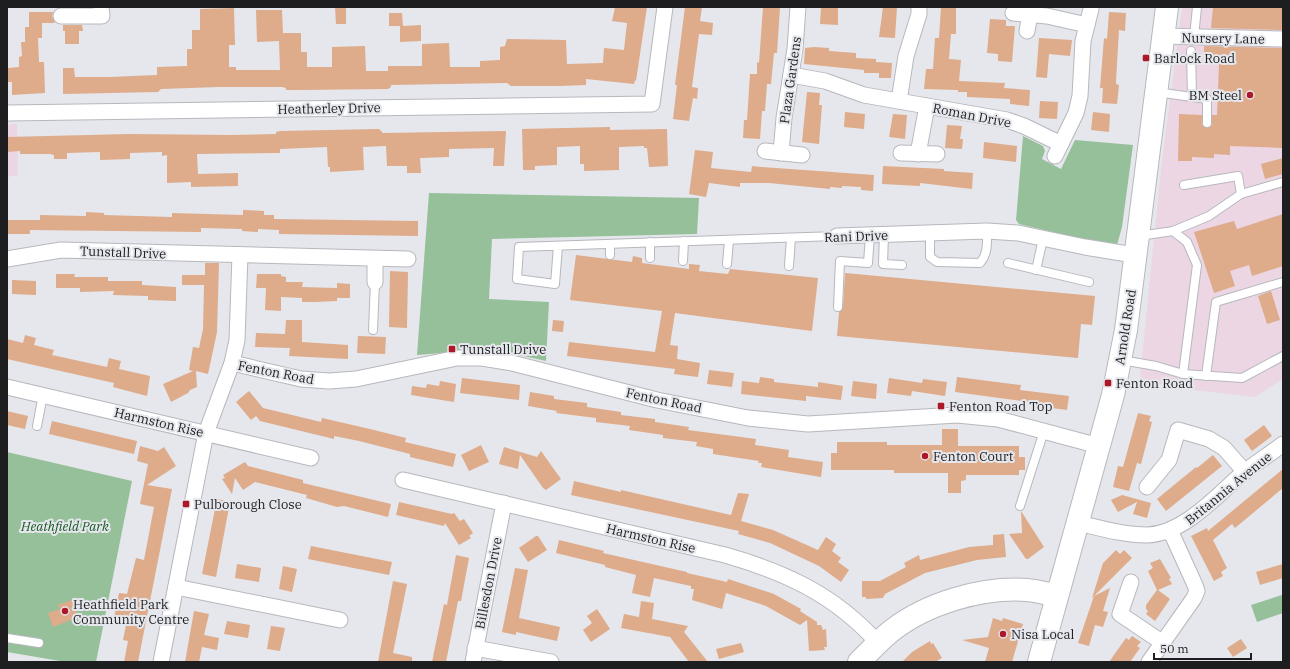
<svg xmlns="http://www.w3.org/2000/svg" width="1290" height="669" viewBox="0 0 1290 669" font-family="'IBM Plex Serif',serif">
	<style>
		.commercial { fill: #ecd6e4 }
		.green { fill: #96c099 }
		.building { fill: #deab8b }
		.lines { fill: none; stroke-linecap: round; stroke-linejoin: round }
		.service-casing { stroke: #b6b8bd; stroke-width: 10 }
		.minor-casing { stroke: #b6b8bd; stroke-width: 17 }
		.secondary-casing { stroke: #b6b8bd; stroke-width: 24 }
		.service { stroke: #fff; stroke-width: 8 }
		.minor { stroke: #fff; stroke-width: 15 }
		.secondary { stroke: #fff; stroke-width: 22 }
		.poi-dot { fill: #ac1827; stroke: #e5e7ec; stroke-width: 1.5 }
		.labels { text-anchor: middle; stroke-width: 4; stroke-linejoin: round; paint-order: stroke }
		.street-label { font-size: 13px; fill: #1e1e20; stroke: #e5e7ec }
		.poi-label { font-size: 13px; fill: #1e1e20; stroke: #e5e7ec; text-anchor: start }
		.park-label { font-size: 13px; font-style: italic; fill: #185723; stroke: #e5e7ec }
	</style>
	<rect width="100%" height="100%" fill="#e5e7ec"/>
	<!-- commercial -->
	<g class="commercial">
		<path d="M1182,7H1283V379L1255,397L1175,388L1140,378L1161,169Z"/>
		<path d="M17,124L18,175L7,177V125Z"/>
	</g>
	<!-- green -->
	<g class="green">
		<path d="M1023,136L1043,146L1045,151L1042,159L1061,169L1075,140L1133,145L1122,227L1117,245L1094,242L1019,224L1016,220Z"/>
		<path d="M429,193L699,198L697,234L492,239L489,299L549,302L546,361L492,349L417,355Z"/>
		<path d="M7,452L132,481L96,662H66L7,652Z"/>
		<path d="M1282,595L1283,613L1257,622L1251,605Z"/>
	</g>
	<!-- building -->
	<g class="building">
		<path d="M335,7H346V24H336Z"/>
		<path d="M615,7H647L636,81L635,80L634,84L586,79V85L559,86H511L507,83L448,84L391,85V87L388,89L301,90H286V88L282,87H219L161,89L158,92L63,94V68H74L75,77H110L157,75V67L187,66V49H192V30H200V9L234,8L235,45H229V67H236V70H280L279,41L257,42L256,10H282L283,33H301V52H307V67H332V47L365,46L366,71H388V66H422V44L449,43L450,67H480V61L500,60V47L505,46L507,39L566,40L567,64L603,63L604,48L624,50L627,23L612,21Z"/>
		<path d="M685,7H702L700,21L713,23L712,35L699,34L692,87L698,88L697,99L693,98L689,121L673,119L677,85H675Z"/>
		<path d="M763,7L780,8L777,53H774L771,84H767L765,111H762L760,139L743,138L744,120H747L750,74H757V62L759,63Z"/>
		<path d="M821,7H838V25L820,24Z"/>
		<path d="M883,7H897L895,38L879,37Z"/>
		<path d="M941,7H956V34H951L949,59L961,60L959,81L1005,83L1004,88L1030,90L1029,106L1010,104V99L967,97V92H958V90L924,89L926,69H933L935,38H939Z"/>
		<path d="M1213,7H1283V30L1211,28Z"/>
		<path d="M29,12H53L52,16L55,23H42V38H38L39,62H44L45,93L12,95V82H8V68L19,67V57L22,56L21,42H25V27H29Z"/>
		<path d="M1109,12L1126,13L1125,31L1119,30L1116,81V84L1119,85L1117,104L1102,103L1103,88H1100L1104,38L1107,39Z"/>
		<path d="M389,13H402L403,26L421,25V41L400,42V26H389Z"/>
		<path d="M990,19L1006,20V26H1015L1012,62L998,61V54L987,53Z"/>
		<path d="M63,25H82L83,31H79V44H65V31H63Z"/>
		<path d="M1039,38L1072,40L1070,56L1049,54L1047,78L1036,77Z"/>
		<path d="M1204,46L1283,48V148L1230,146V155L1214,154V158L1192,157V161H1178L1179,114L1202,115V125L1207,128L1212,125V115H1217L1219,64L1204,63Z"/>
		<path d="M814,47L829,48V51L856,53V58L876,59V62L892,63L891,78H879V73H864V70L804,64L805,48Z"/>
		<path d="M807,92L820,93L819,105H822L819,144L802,142Z"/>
		<path d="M1040,101L1058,102L1057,119L1039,118Z"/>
		<path d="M845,112L865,114L864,129L844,127Z"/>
		<path d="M1093,112L1110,114L1109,132L1091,130Z"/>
		<path d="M893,114L907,115L905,139L889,137Z"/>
		<path d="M947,125L962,126L960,139H963L962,149L945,148Z"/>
		<path d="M610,127V130L667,129L668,166L649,167L647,148H644V146L619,147V170L584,171V164H580V146L557,147V165L535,166V170H523L522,129Z"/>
		<path d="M379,129L383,133L506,131L504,166H493L494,148L449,149V157L420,158L421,173H407V166H387L386,146L363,147L364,170L330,172V167H328L327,147L280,149V153L197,154L198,174L238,173V186L191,187V182L167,183V155L162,156V152L130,153V159L100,160V152L67,153V159H54V155L50,154H20V151L7,152V137L129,134L231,135L276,134V132L280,131Z"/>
		<path d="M984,142L1017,146L1016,162L983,158Z"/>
		<path d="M695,150L713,152L711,168L751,172L752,166L761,167L874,175L873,191L861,190V187L842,186V188L830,187V189L769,183H740V187L709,183L706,197L689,194Z"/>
		<path d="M1283,158V174L1265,179L1261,164Z"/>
		<path d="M883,166L944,169V171L973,173L972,189L920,183V186L882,184Z"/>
		<path d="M243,210L264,211V215H274V219L418,221V236L279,234V230L258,229V232L242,231V229L201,228V232L30,230V234H7V220H40V215L86,216V212L104,213V215L172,217V213L243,215Z"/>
		<path d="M1283,214V266L1252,276L1249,265L1230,271L1235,286L1214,293L1194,232L1234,221L1237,229Z"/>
		<path d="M576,255L632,262L633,256L642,258V263L689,269V264L700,265L699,271L728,274L730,269L818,278L812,331L675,313L670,345L678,346L677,359L700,363L698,377L674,374L675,369L567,356L569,342L655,352L662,311L570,300Z"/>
		<path d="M205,263H219L217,332L208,374L196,371L197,387L190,390L188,393L171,402L163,384L193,371L189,370L193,347L199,348L203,329L204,285H182V275H205Z"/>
		<path d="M390,271L408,272L407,328L389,327Z"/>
		<path d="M845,273L1095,296L1092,325L1081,324L1078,358L837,336L839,312L843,307Z"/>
		<path d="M56,274H75L74,277H108V281H142V285L176,287V301L148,300V296L113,295L114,291L80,292V288H56Z"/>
		<path d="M257,274H281V276L286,277V282H303L302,287L337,288V283L350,284V298H337V301L315,302H302V298L281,297V311L265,310L266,288H256Z"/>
		<path d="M12,280L36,281V295L12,294Z"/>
		<path d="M1271,291L1280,320L1267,324L1258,296Z"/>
		<path d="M286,320H302V342L348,345V359L289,356L290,348L255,347L256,333L285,334Z"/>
		<path d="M553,320L564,321L563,332L552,331Z"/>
		<path d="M25,335L36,338L34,345L54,350L52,355L107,367L109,358L121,361L119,369L150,376L147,396L113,387L114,383L7,359V339L23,343Z"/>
		<path d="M358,336L386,337L385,354L357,353Z"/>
		<path d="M709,370L734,373L732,387L707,384Z"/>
		<path d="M760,377L774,379V382L818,387V382L843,386L841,400L806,396V401L741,394L742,381L759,383Z"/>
		<path d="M957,377L1021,385L1020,390L1069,396L1067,410L1029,405L1030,402L955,392Z"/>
		<path d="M462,378L520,385L519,400L460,393Z"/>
		<path d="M889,378L922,383L923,379L947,382L945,396L912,391L911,396L887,393Z"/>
		<path d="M440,381L456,384L454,402L411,395L412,386L426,388L427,384L439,386Z"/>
		<path d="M853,381L877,384L876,399L851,396Z"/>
		<path d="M249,391L263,408L321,422L322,418L370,429L406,438L405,442L456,454L453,467L410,457V454L359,441L334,436V439L260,421L256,416L251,420L236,402Z"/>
		<path d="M530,392L554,396V399L587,403V407L621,412V415L655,419V422L689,427L688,430L756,439L755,445L789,450L788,457L823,462L821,477L761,467L762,463H758L759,461L713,454V449L696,446L697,442L663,438V435L629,430L630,426L596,422V418L556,413L557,411L528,406Z"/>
		<path d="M7,411L28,416L25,429L7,425Z"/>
		<path d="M1138,413L1151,416L1149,421L1152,422L1141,464L1137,463L1129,491L1113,487L1118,466L1123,467Z"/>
		<path d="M52,421L137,441L134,454L49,434Z"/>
		<path d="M1264,425L1272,436L1252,451L1244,440Z"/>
		<path d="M942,429H958V446H1019V457H1025V470H1019V475H966V480L961,481V493H948V473H894V470H831V453H837V442H887V445H942Z"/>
		<path d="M481,445L489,462L469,471L461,455Z"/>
		<path d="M140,446L158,451L164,447L176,466L147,485L172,489L138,662H124L128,641L123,640L126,625L113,623L119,593L127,594L136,558L144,560L154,507L140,504L148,464L137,461Z"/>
		<path d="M504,447L537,457L541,451L561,479L546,490L543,488L520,455L518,469L499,464Z"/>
		<path d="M1213,455L1222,466L1166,511L1157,499L1196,467L1197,468Z"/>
		<path d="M245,462L248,466L303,480V483L391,504L388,517L344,506L337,507L306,498L307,495L255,482L243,490L235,478L232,494L222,479L225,478L223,475Z"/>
		<path d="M1283,469V488L1235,528L1232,524L1213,540L1227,568L1221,572L1223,576L1214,581L1191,536L1207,528L1208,531Z"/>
		<path d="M574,481L621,492V490L731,515L738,493L749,494L741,521L773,530L818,550L826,537L836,544L832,551L841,558L838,562L849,570L841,582L819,566L770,543L738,534L739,531L571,495Z"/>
		<path d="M1122,495L1151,503L1147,518L1133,514L1137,502L1118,512L1111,500Z"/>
		<path d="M217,499L230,502L216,577L202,574Z"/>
		<path d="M399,502L452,514L454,513L460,521L464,519L473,533L469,536L471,538L459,545L445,523L444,526L396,515Z"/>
		<path d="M1021,511L1044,547L1028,559H1026L1009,534L1022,533Z"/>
		<path d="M1004,534L1006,557L977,560L925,573L885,594L883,598L866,599V597H862V581H880L906,567L904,563L919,555L920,560L969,547L993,545V535Z"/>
		<path d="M536,536H538L547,550L528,562L519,548Z"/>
		<path d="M559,540L604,551L603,553L687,572V573L727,582L728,579L774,594L801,609L800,611L817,622V625H821L823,630L826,629L827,647H824L825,650L809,651L807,620L800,625L766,606L726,593L722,609L692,600L694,589H691V586L654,578L650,597L632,593L636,575L605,567V565L556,553Z"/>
		<path d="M311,546L392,562L389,575L308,559Z"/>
		<path d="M1116,550L1120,554L1124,550L1132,558L1092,598L1103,563Z"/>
		<path d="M456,555L469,558L461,601H458L446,662H432L444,604L447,605Z"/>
		<path d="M1160,559L1171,578L1169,579L1172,584L1158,590L1170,599L1155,621L1146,614L1148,611L1146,609V605L1157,590L1148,571L1153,568L1150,563Z"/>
		<path d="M237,564L261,568L259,582L235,578Z"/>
		<path d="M1283,564V578L1260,585L1256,572Z"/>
		<path d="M283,566L297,569L292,592L279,589Z"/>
		<path d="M515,568L528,570L519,618L560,627L557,641L516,632V635L502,632Z"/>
		<path d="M393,581L407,584L393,653L412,657V662H378Z"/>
		<path d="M1110,588L1103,611L1108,612L1103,627L1095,625L1089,646L1078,643L1094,596Z"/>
		<path d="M72,600L78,617L53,627L48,613L60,609L58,605Z"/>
		<path d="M641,601L654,603L652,619L688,626L684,632L708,662H689L670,637L621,628L624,614L639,617Z"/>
		<path d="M597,609L610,629L591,642L583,630L592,623L587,616Z"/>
		<path d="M194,611L209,614L204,635L219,638L217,650L202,647L199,662H185Z"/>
		<path d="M993,618L1002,621L1003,618L1023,624L1012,662H985L989,648L962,640L988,637Z"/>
		<path d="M227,621L250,625L248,638L224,634Z"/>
		<path d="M271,626L285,628L280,651L267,649Z"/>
		<path d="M1132,636L1141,642L1137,646L1140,648L1130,662H1109L1126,638L1129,640Z"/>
		<path d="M1241,639L1247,648L1233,657L1227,648Z"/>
		<path d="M930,641L931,644L933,643L942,658L935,662H902L912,652Z"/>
		<path d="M741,643L744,652L719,659L716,649Z"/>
	</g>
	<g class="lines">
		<!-- service casing -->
		<g class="service-casing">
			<g id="service">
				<path d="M1194,37L1197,7"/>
				<path d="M1156,92L1192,97L1191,51"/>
				<path d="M1192,97L1207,99V123"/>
				<path d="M1184,185L1238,176L1241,194"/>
				<path d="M1173,231L1187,242L1197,265L1183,374"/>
				<path d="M930,233V257L937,262L980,263C988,254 987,243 987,231"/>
				<path d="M884,235L883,264L902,265"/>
				<path d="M1139,236L1173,231L1209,216L1241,194L1283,182"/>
				<path d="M558,246L555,284L517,279L519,247L837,236"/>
				<path d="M610,255V244"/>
				<path d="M650,258V242"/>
				<path d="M683,261L684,241"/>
				<path d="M1008,263L1089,282"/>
				<path d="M727,264L729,240"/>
				<path d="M789,266L791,238"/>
				<path d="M1036,270L1043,239"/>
				<path d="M838,307L840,261L868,263L870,235"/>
				<path d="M373,330L375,282"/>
				<path d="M1121,360L1156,366L1183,374L1242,378L1283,356"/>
				<path d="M1206,376L1216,302L1283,282"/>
				<path d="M37,426L43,395"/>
				<path d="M1020,506L1044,431"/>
				<path d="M7,638L39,643"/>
			</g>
		</g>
		<!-- minor casing -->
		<g class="minor-casing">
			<g id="minor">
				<path d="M1013,13L1047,16L1087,25"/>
				<path d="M61,16H102L101,7"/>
				<path d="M1027,31L1030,14"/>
				<path d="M1163,36L1283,39"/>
				<path d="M791,75L825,81L864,95L1007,120L1024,126L1061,144"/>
				<path d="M899,101L906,56L919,14V7"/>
				<path d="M7,113L652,104L665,7"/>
				<path d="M765,151L802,155"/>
				<path d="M781,153L784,118L795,49L798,7"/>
				<path d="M901,153L937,154"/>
				<path d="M918,154L927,106"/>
				<path d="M1055,156L1076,113L1080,96L1083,41L1091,9"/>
				<path d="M837,236L987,231L1018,233L1085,247L1134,255"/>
				<path d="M7,259L61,250L408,259"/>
				<path d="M375,282V259"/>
				<path d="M232,363L301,379L329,381L356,379L457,358H482L512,363L657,400L748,418L808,424L957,415L998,419L1099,446"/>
				<path d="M7,387L311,458"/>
				<path d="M403,480L725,555C785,572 835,595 878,643"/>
				<path d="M1147,487L1169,460L1178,430L1209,439L1224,448L1245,472"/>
				<path d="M1078,523C1100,528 1123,535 1147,535C1184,534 1217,495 1243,473C1256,463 1270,454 1283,444"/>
				<path d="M1131,582L1120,614L1163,643"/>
				<path d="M176,587L340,620"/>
				<path d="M475,648L551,662"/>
				<path d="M161,662L206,433L232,363L237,340L240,255"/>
				<path d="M473,662L504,503"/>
				<path d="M1149,662L1194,598L1197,591L1195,585L1170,530"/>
			</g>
		</g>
		<!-- secondary casing -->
		<g class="secondary-casing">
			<g id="secondary">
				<path d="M859,662C869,652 879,641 890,632C926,603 982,587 1027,590C1037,591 1048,594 1057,595"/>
				<path d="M1039,662L1113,395L1126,330L1167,7"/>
			</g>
		</g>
		<!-- service -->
		<use href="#service" class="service"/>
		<!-- minor -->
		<use href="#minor" class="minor"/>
		<!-- secondary -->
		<use href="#secondary" class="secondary"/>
	</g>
	<!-- markers -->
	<g class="poi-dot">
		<rect x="1142" y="54" width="8" height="8" rx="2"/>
		<circle cx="1250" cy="95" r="4"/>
		<rect x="448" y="345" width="8" height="8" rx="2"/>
		<rect x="1104" y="379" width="8" height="8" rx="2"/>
		<rect x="937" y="402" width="8" height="8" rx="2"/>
		<circle cx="925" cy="456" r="4"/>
		<rect x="182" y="500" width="8" height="8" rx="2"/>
		<circle cx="65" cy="611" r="4"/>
		<circle cx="1003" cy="634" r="4"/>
	</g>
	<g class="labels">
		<!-- street labels -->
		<g class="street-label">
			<text transform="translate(1223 38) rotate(1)" y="5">Nursery Lane</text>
			<text transform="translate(790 80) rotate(-82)" y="5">Plaza Gardens</text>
			<text transform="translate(329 108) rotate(-1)" y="5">Heatherley Drive</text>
			<text transform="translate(972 115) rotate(11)" y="5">Roman Drive</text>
			<text transform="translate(856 236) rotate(-2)" y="5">Rani Drive</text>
			<text transform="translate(123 252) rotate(2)" y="5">Tunstall Drive</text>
			<text transform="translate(1125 327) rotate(-81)" y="5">Arnold Road</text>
			<text transform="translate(276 372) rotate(11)" y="5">Fenton Road</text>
			<text transform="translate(664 400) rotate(12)" y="5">Fenton Road</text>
			<text transform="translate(159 422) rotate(13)" y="5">Harmston Rise</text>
			<text transform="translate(1228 488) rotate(-39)" y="5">Britannia Avenue</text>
			<text transform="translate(651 538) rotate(13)" y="5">Harmston Rise</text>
			<text transform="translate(488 583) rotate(-79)" y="5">Billesdon Drive</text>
		</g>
		<!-- poi labels -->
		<g class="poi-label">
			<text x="1154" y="63">Barlock Road</text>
			<text x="1242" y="100" text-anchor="end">BM Steel</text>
			<text x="460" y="354">Tunstall Drive</text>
			<text x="1116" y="388">Fenton Road</text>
			<text x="949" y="411">Fenton Road Top</text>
			<text x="933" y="461">Fenton Court</text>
			<text x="194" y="509">Pulborough Close</text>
			<text x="73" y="609">Heathfield Park<tspan x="73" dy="15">Community Centre</tspan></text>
			<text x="1011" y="639">Nisa Local</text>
		</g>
		<!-- park labels -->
		<g class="park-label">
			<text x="65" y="531">Heathfield Park</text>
		</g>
	</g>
	<!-- border -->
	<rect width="1290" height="669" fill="none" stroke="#1e1e20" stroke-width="16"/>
	<!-- scale -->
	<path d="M1154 653v6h97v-6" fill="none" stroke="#1e1e20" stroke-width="2"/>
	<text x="1160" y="653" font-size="12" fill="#1e1e20" stroke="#e5e7ec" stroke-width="3" paint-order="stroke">50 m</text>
</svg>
